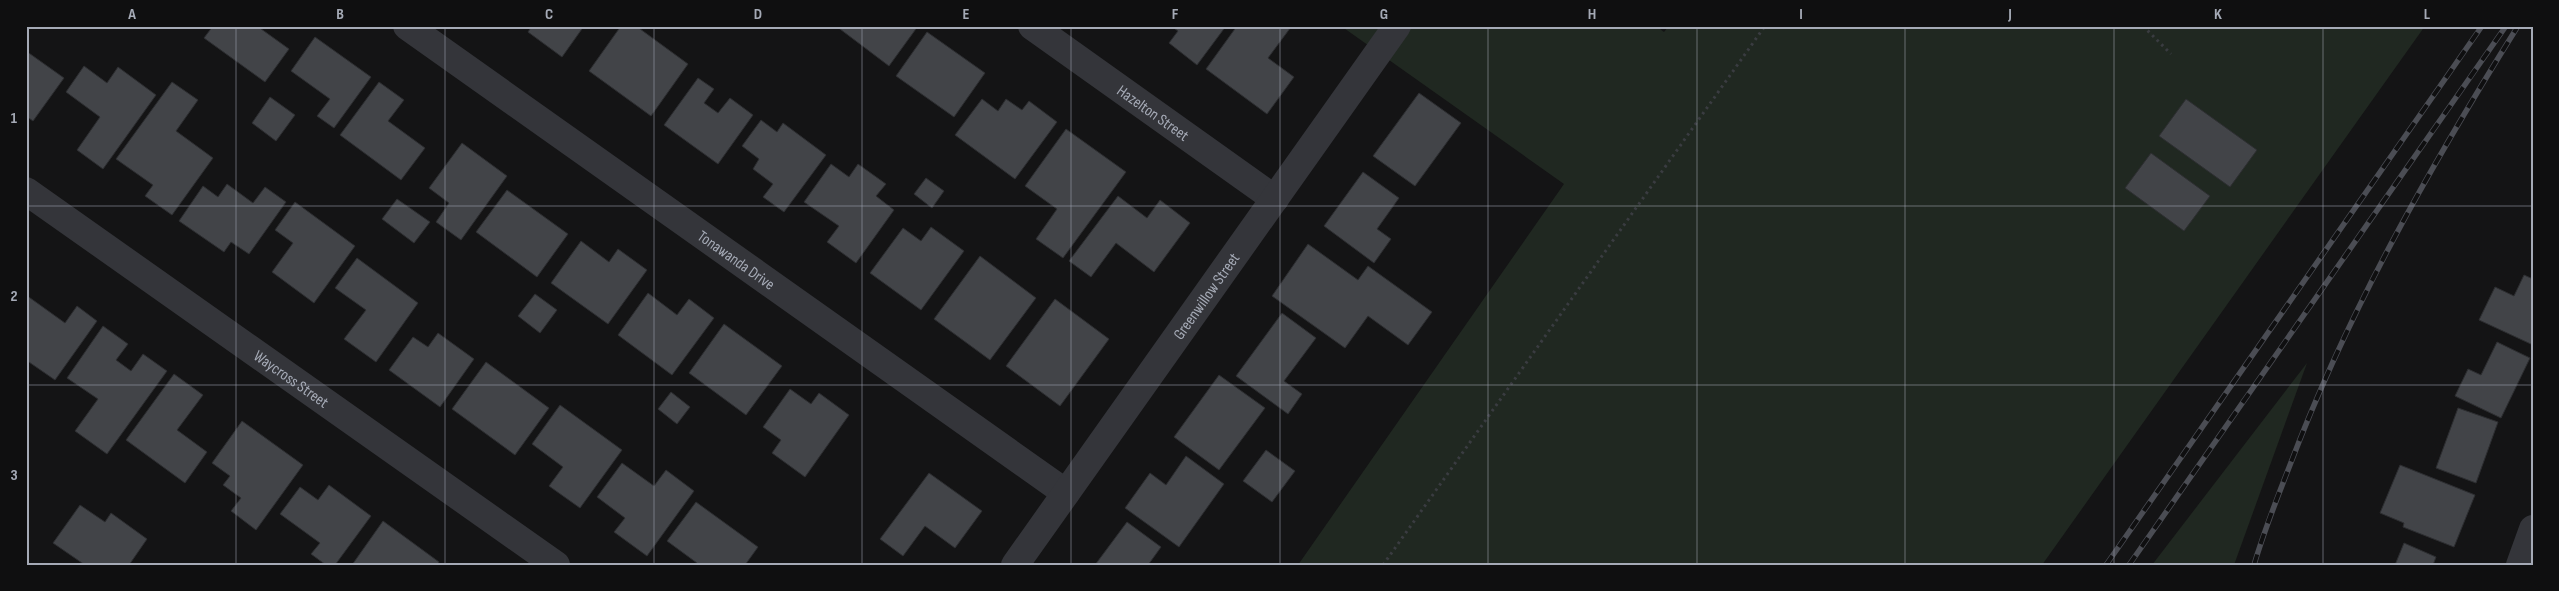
<svg xmlns="http://www.w3.org/2000/svg" width="2559" height="591" viewBox="0 0 2559 591" font-family="'Sofia Sans Condensed',sans-serif">
	<style>
		.green { fill: #202821 }
		.building { fill: #424448; stroke: #2d2e31 }
		.lines { fill: none; stroke-linecap: round; stroke-linejoin: round }
		.path { stroke: #3a3c41; stroke-width: 3; stroke-dasharray: 2.5 4; stroke-linecap: butt }
		.minor { stroke: #34353a; stroke-width: 28 }
		.rail-casing { stroke: #4b4d54; stroke-width: 5.5 }
		.rail { stroke: #0f0f10; stroke-width: 4; stroke-dasharray: 11; stroke-linecap: butt }
		.grid { fill: none; stroke: #a5aab6; stroke-width: 1; stroke-opacity: 0.55 }
		.labels { text-anchor: middle; stroke-width: 4; stroke-linejoin: round; paint-order: stroke }
		.street-label { font-size: 16px; fill: #a5aab6; stroke: #0f0f10 }
		.neatline { fill: none; stroke: #a5aab6; stroke-width: 2 }
		.grid-label { font-size: 16px; text-anchor: middle; font-weight: bold; fill: #a5aab6 }
	</style>
	<rect width="100%" height="100%" fill="#141415"/>
	<!-- green -->
	<g class="green">
		<path d="M1341,26H1656L1664,32L1669,26H2425L2042,565H1298L1564,184Z"/>
		<path d="M2307,363L2234,565H2152Z"/>
	</g>
	<!-- building -->
	<g class="building">
		<path d="M213,26H257L289,49L265,82L204,38Z"/>
		<path d="M532,26H584L562,57L528,32Z"/>
		<path d="M621,26H636L688,64L651,116L589,71Z"/>
		<path d="M836,26H918L889,66Z"/>
		<path d="M1171,26H1226L1197,65L1169,43L1178,31Z"/>
		<path d="M1237,26L1291,27L1268,58L1294,77L1267,114L1206,69Z"/>
		<path d="M927,32L985,73L954,117L896,76Z"/>
		<path d="M315,37L371,77L334,128L317,116L330,99L291,71Z"/>
		<path d="M26,51L64,78L33,121L26,116Z"/>
		<path d="M84,66L107,83L118,67L156,95L103,169L77,150L100,117L66,92Z"/>
		<path d="M698,78L714,89L704,103L718,113L730,98L753,115L718,164L664,125Z"/>
		<path d="M172,82L198,100L176,131L213,158L172,215L145,196L153,185L116,159Z"/>
		<path d="M379,82L404,100L388,121L425,148L401,180L340,135Z"/>
		<path d="M1419,93L1461,123L1415,186L1373,156Z"/>
		<path d="M270,97L295,115L276,141L252,123Z"/>
		<path d="M982,99L998,111L1006,99L1022,110L1029,101L1057,122L1015,179L955,135Z"/>
		<path d="M2186,99L2257,150L2230,187L2159,136Z"/>
		<path d="M761,120L777,132L783,123L826,155L784,212L763,197L773,184L753,169L759,159L742,146Z"/>
		<path d="M1066,129L1126,172L1063,258L1036,239L1057,209L1025,186Z"/>
		<path d="M462,143L507,176L461,240L436,222L449,203L429,188Z"/>
		<path d="M2151,153L2210,196L2184,231L2125,188Z"/>
		<path d="M831,164L849,177L858,164L886,184L876,196L894,210L856,263L827,242L839,226L804,202Z"/>
		<path d="M1363,172L1399,198L1377,229L1391,239L1374,263L1324,226Z"/>
		<path d="M926,178L944,191L932,208L914,194Z"/>
		<path d="M227,184L253,203L265,187L286,202L249,254L231,242L224,252L179,221L203,186L218,197Z"/>
		<path d="M507,190L568,234L537,277L476,232Z"/>
		<path d="M1118,196L1147,218L1160,200L1190,223L1154,272L1116,243L1091,277L1069,261Z"/>
		<path d="M397,199L430,222L414,243L382,219Z"/>
		<path d="M295,202L355,246L314,303L272,272L293,243L275,230Z"/>
		<path d="M931,227L964,251L921,310L870,273L903,228L921,241Z"/>
		<path d="M581,241L609,262L618,249L647,270L608,324L551,283Z"/>
		<path d="M1308,244L1358,280L1368,266L1432,312L1408,345L1368,316L1345,348L1272,296Z"/>
		<path d="M980,256L1036,298L990,360L934,319Z"/>
		<path d="M357,258L418,303L376,362L344,339L366,310L335,288Z"/>
		<path d="M2524,275L2533,279V345L2479,320L2495,287L2514,296Z"/>
		<path d="M648,293L677,315L689,299L714,318L672,375L618,335Z"/>
		<path d="M535,294L557,310L540,333L518,316Z"/>
		<path d="M26,295L65,323L77,306L97,321L55,380L26,360Z"/>
		<path d="M1055,299L1109,339L1060,406L1006,366Z"/>
		<path d="M1282,313L1316,338L1284,381L1302,394L1288,414L1236,376Z"/>
		<path d="M724,324L782,366L746,415L689,373Z"/>
		<path d="M103,326L128,344L116,360L131,371L143,354L167,371L107,454L75,431L98,399L67,378Z"/>
		<path d="M438,333L474,359L440,407L389,370L413,337L428,347Z"/>
		<path d="M2497,342L2530,358L2501,418L2455,396L2468,369L2481,375Z"/>
		<path d="M486,362L549,408L515,455L452,409Z"/>
		<path d="M174,374L203,395L177,430L207,452L185,483L126,440Z"/>
		<path d="M1219,375L1265,408L1219,470L1174,437Z"/>
		<path d="M790,389L811,404L819,393L849,415L805,477L772,453L781,440L763,427Z"/>
		<path d="M671,392L690,407L677,424L658,409Z"/>
		<path d="M560,405L622,450L580,508L549,486L563,467L532,444Z"/>
		<path d="M2458,408L2498,422L2476,483L2436,468Z"/>
		<path d="M242,421L303,465L256,530L231,511L241,498L223,485L230,476L212,463Z"/>
		<path d="M1266,450L1295,471L1272,502L1243,481Z"/>
		<path d="M1186,456L1224,484L1179,547L1125,508L1150,473L1166,485Z"/>
		<path d="M622,463L654,486L666,470L694,491L647,556L614,532L625,518L597,497Z"/>
		<path d="M2400,465L2475,495L2454,547L2403,527L2404,523L2380,513Z"/>
		<path d="M929,473L982,511L955,548L925,526L903,556L880,539Z"/>
		<path d="M329,485L371,516L335,565H326L311,554L320,543L280,514L300,487L318,500Z"/>
		<path d="M696,502L758,547L745,565H696L697,563L667,541Z"/>
		<path d="M80,505L105,522L111,513L147,539L129,565H85L53,543Z"/>
		<path d="M383,521L439,562L437,565H352Z"/>
		<path d="M1127,522L1161,547L1148,565H1095Z"/>
		<path d="M2404,543L2436,557L2433,565H2395Z"/>
	</g>
	<g class="lines">
		<!-- path -->
		<g class="path">
			<path d="M2143,26L2171,54"/>
			<path d="M1383,565L1765,26"/>
		</g>
		<!-- minor -->
		<g class="minor">
			<path id="s1" d="M407,26L1066,493"/>
			<path id="s2" d="M1032,26L1275,199"/>
			<path id="s3" d="M26,191L556,565"/>
			<path id="s4" d="M1015,565L1397,26"/>
			<path d="M2520,565L2533,529"/>
		</g>
		<!-- rail casing -->
		<g class="rail-casing">
			<g id="rail">
				<path d="M2106,565L2482,26"/>
				<path d="M2129,565L2506,26"/>
				<path d="M2254,565C2264,531 2277,498 2290,465C2349,309 2430,167 2518,26"/>
			</g>
		</g>
		<!-- rail -->
		<use href="#rail" class="rail"/>
	</g>
	<!-- grid -->
	<path class="grid" d="M236,26V565M445,26V565M654,26V565M862,26V565M1071,26V565M1280,26V565M1488,26V565M1697,26V565M1905,26V565M2114,26V565M2323,26V565M26,206H2533M26,385H2533"/>
	<g class="labels">
		<!-- street labels -->
		<g class="street-label">
			<text dy="6" stroke="none"><textPath href="#s2" startOffset="149">Hazelton Street</textPath></text>
			<text dy="6" stroke="none"><textPath href="#s1" startOffset="404">Tonawanda Drive</textPath></text>
			<text dy="6" stroke="none"><textPath href="#s4" startOffset="330">Greenwillow Street</textPath></text>
			<text dy="6" stroke="none"><textPath href="#s3" startOffset="325">Waycross Street</textPath></text>
		</g>
	</g>
	<!-- border -->
	<rect width="2559" height="591" fill="none" stroke="#0f0f10" stroke-width="55"/>
	<rect x="28" y="28" width="2504" height="536" class="neatline"/>
	<g class="grid-label">
		<text x="132" y="19">A</text>
		<text x="340" y="19">B</text>
		<text x="549" y="19">C</text>
		<text x="758" y="19">D</text>
		<text x="966" y="19">E</text>
		<text x="1175" y="19">F</text>
		<text x="1384" y="19">G</text>
		<text x="1592" y="19">H</text>
		<text x="1801" y="19">I</text>
		<text x="2010" y="19">J</text>
		<text x="2218" y="19">K</text>
		<text x="2427" y="19">L</text>
		<text x="14" y="123">1</text>
		<text x="14" y="301">2</text>
		<text x="14" y="480">3</text>
	</g>
</svg>
